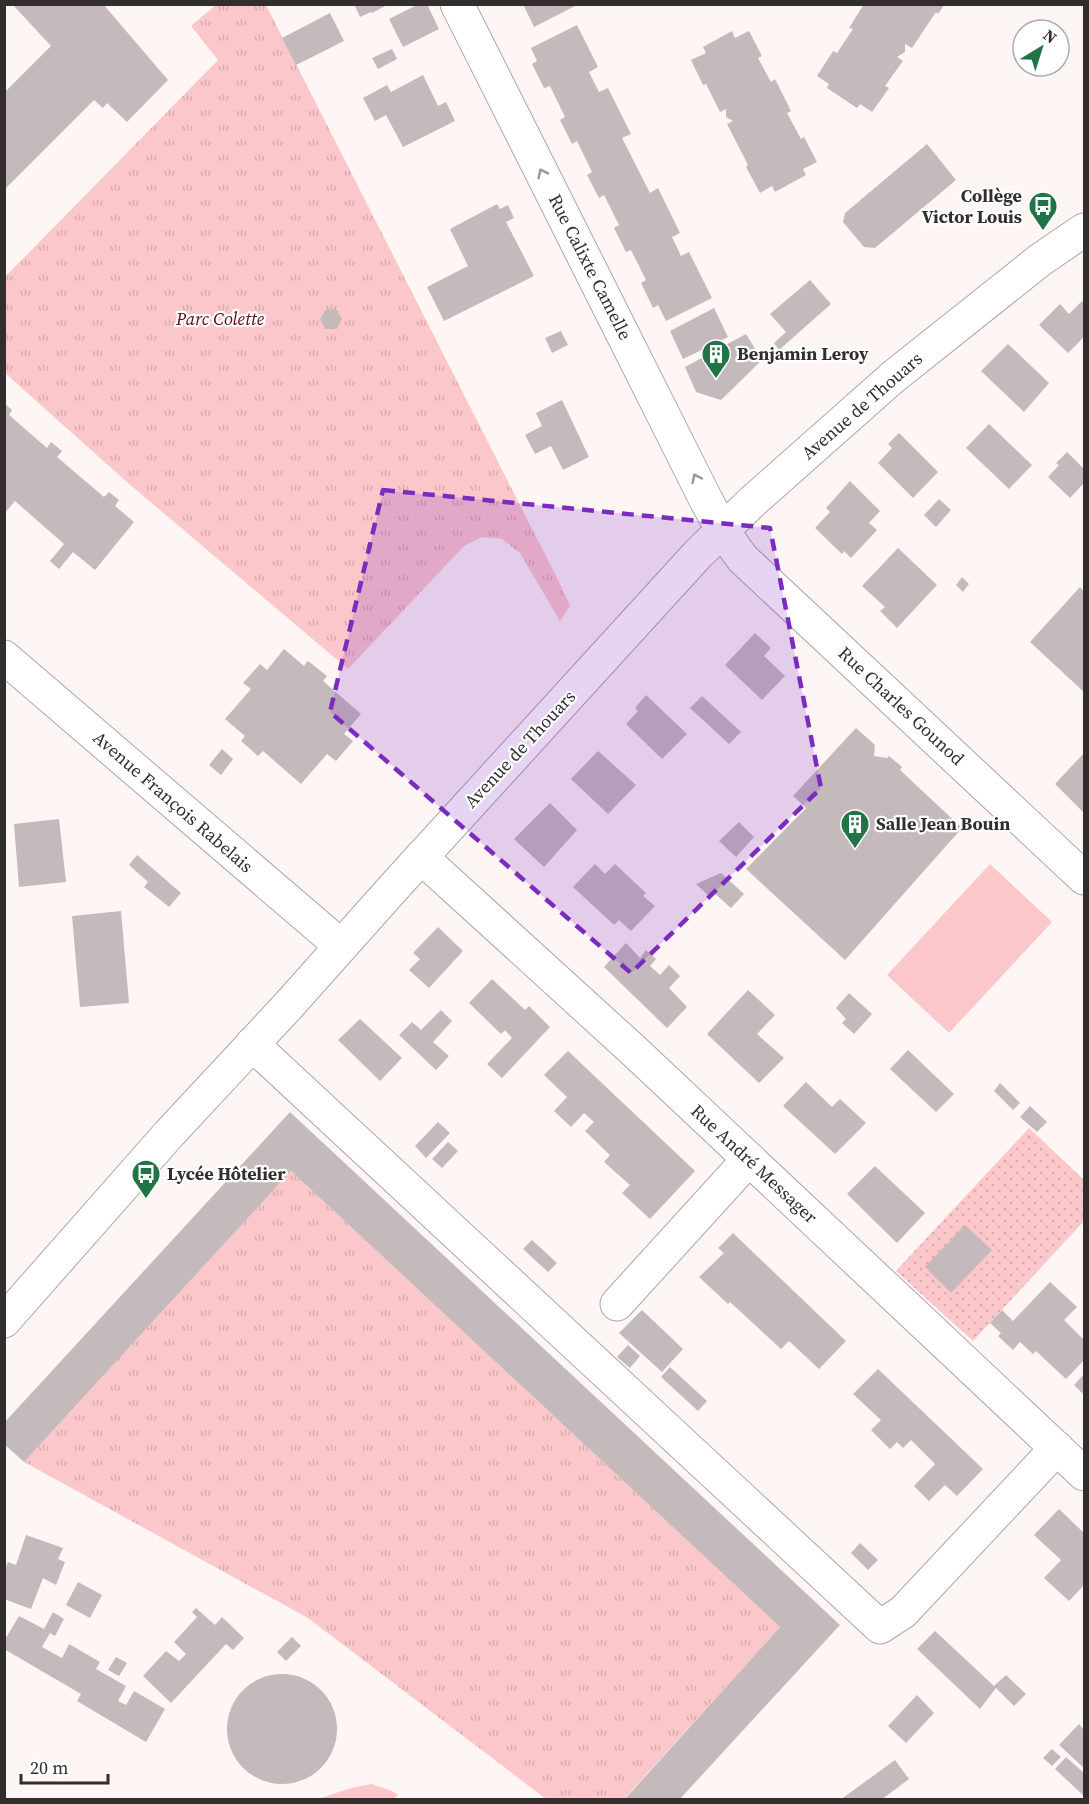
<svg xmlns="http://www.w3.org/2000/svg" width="1089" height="1804" viewBox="0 0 1089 1804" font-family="'Source Serif 4',serif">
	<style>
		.grass { fill: #fcc7ca }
		.park { fill: url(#park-tufts) }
		.garden { fill: url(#garden-dots) }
		.building { fill: #c4babb }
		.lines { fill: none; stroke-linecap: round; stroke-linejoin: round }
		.minor-casing { stroke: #afa5a6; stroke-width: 35 }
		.minor { stroke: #fff; stroke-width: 33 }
		.oneway { stroke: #989696 }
		.marked { fill: #7b2cbf; fill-opacity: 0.2; stroke: #7b2cbf; stroke-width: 4.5; stroke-dasharray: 12 8; stroke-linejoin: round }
		.labels { text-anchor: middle; stroke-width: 4.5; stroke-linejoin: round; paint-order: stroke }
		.poi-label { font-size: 18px; font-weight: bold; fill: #322e2e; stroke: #fff; text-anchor: start }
		.street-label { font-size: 18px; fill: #322e2e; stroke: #fff }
		.park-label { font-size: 18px; font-style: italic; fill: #5b071c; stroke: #fff }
	</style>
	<defs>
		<pattern id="park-tufts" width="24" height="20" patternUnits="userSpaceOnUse" patternTransform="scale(1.5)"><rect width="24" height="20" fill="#fcc7ca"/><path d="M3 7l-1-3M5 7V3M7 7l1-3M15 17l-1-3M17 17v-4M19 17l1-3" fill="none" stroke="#d8abae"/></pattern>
		<pattern id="garden-dots" width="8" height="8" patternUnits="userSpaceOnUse" patternTransform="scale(1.5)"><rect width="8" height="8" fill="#fcc7ca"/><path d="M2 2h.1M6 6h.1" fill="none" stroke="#d8abae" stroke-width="1.8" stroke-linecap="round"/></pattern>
	</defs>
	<rect width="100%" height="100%" fill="#fef5f5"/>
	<!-- grass -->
	<g class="grass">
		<path d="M990,864L1052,922L949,1033L887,975Z"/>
		<path d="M372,1784L392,1791L398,1795L393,1799H318L351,1788Z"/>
	</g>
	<!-- park -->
	<g class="park">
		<path d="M216,5H266L560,584L570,606L560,621L520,553L502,539L482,537L464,546L348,669L128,483L5,373V277L218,60L191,26Z"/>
		<path d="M291,1171L780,1627L624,1799H546L308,1618L24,1462Z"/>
	</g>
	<!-- garden -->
	<path class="garden" d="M1029,1128L1084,1180V1221L973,1341L896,1271Z"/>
	<!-- building -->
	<g class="building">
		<path d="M12,4H103L168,80L127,122L107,103L103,108L94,100L4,190V93L51,46Z"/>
		<path d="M354,4H389L372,13L371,12L360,17Z"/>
		<path d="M419,4H427L439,29L403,47L389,19Z"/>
		<path d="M523,4H579L534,27Z"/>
		<path d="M864,4H945L938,14L936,12L912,48L905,44V52L897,57L903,61L885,86L889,88L872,112L860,104L857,108L827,88L829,84L817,76L833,51L837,53L853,29L849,28Z"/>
		<path d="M330,13L344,41L296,65L282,38Z"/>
		<path d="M577,25L598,67L589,72L599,92L608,88L631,134L622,138L650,193L658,188L680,233L672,237L681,256L689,252L712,298L666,321L658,305L653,308L641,283L646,280L631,250L626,252L614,228L619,225L604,195L599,198L587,175L592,172L577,141L572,144L560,120L565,117L550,86L544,88L532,64L537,61L531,48Z"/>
		<path d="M732,31L735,38L749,31L762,56L758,58L771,82L775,79L791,111L787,113L801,139L804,137L817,162L803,169L806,175L775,192L772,186L760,193L746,167L748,165L727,124L733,121L726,117V109L720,112L706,84L703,85L691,60L706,53L703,47Z"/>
		<path d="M392,49L397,59L378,69L372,58Z"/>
		<path d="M423,75L438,106L446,102L455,121L403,147L386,115L375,121L363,98L387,85L391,92Z"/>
		<path d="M927,144L956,180L875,248L864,247L843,222L845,213Z"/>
		<path d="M497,204L500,209L508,205L514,218L506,222L534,276L444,321L427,287L468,266L450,229Z"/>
		<path d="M810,280L831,304L779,350L774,343L786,332L770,314Z"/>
		<path d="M1082,301L1084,303V337L1068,353L1039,325L1060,304L1069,314Z"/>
		<path d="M714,308L728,337L683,359L670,331Z"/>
		<path d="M326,309L337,310L342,319L337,329H325L320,319Z"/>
		<path d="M561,331L568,345L552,353L545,338Z"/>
		<path d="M746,334L762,360L721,400L696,392L685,367Z"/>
		<path d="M1008,344L1049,383L1024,412L981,371Z"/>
		<path d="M562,400L589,457L563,470L551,446L535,454L525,435L542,426L536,413Z"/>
		<path d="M4,403L12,410L9,415L47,448L51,442L62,451L57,457L104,497L109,492L119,500L115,506L134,522L95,570L73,552L59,569L50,561L64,544L15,501L4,514V497L6,494L4,493Z"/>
		<path d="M989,424L1032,465L1009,489L966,448Z"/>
		<path d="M899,433L938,472L913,498L878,463L892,448L888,444Z"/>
		<path d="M1067,452L1084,469V483L1070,498L1048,477L1059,465L1056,463Z"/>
		<path d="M850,481L880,511L869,523L877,530L851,558L844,551L842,554L815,528L830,512L826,508Z"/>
		<path d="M939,499L951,510L936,527L924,515Z"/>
		<path d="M898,548L937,585L897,628L880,611L885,607L862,586Z"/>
		<path d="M962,577L969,584L963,592L956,585Z"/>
		<path d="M1080,587L1084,591V692L1030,642Z"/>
		<path d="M755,633L771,648L764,656L785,676L762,700L725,665Z"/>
		<path d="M284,649L304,666L308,661L327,676L323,681L361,714L344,734L353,741L336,761L327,754L301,784L263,751L258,756L241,741L245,736L225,719L251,689L243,683L260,664L267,670Z"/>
		<path d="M646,695L687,734L662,759L626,724L638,711L635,708Z"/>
		<path d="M702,696L741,732L729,744L690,708Z"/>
		<path d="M856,728L875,745L874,756L887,758L889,756L902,767L900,770L962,828L845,960L746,869L806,808L793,796Z"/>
		<path d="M222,749L233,759L221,775L209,765Z"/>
		<path d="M598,751L636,785L608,814L571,779Z"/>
		<path d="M1084,753V813L1055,784Z"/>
		<path d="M550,803L577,830L544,867L514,839Z"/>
		<path d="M59,819L66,882L19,887L14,824Z"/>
		<path d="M739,822L754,837L736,857L719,841Z"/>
		<path d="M137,855L181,893L169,907L144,887L148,882L129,865Z"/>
		<path d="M595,864L605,874L615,864L646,893L643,896L655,906L631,931L619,920L614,925L573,887Z"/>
		<path d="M721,873L744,894L731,908L713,892L709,896L696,884Z"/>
		<path d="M121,911L129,1003L80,1007L72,916Z"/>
		<path d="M438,927L463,951L429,988L409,970L420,959L413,953Z"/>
		<path d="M626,943L640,958L646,950L656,959L650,966L660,975L669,965L680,976L669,988L687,1007L667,1028L604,967Z"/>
		<path d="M492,979L525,1010L529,1006L550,1027L502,1078L487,1064L512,1038L505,1030L501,1034L469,1003Z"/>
		<path d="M748,990L775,1015L757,1034L784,1058L759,1083L707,1034Z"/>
		<path d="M849,993L872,1014L854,1034L842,1023L846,1019L836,1008Z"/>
		<path d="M441,1010L452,1021L433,1042L449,1056L436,1070L399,1035L412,1022L421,1030Z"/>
		<path d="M360,1019L402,1058L380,1081L338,1040Z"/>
		<path d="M908,1050L954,1094L936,1112L890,1069Z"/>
		<path d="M568,1051L695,1171L650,1219L622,1193L630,1185L604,1162L610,1155L585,1131L594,1122L584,1113L571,1127L554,1111L567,1097L544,1075Z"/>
		<path d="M806,1082L832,1107L840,1099L866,1123L835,1154L783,1106Z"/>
		<path d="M1000,1083L1020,1103L1013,1110L994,1091Z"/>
		<path d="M1030,1106L1047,1122L1037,1132L1020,1117Z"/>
		<path d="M290,1112L840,1625L679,1800H624L780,1627L291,1171L24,1462L4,1444V1423Z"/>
		<path d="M438,1122L450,1133L426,1158L415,1146Z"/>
		<path d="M448,1142L458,1151L442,1168L432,1159Z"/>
		<path d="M875,1166L925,1213L897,1243L847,1194Z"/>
		<path d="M965,1225L992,1250L951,1293L925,1267Z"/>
		<path d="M733,1233L846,1341L819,1369L789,1341L781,1349L730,1302L728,1304L699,1277L724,1253L718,1248Z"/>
		<path d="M532,1240L557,1263L548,1272L523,1249Z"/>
		<path d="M1050,1282L1077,1307L1064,1320L1084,1340V1360L1066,1379L1036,1351L1033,1354L1020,1342L1013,1350L998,1336L1001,1333L990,1323L1002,1310L1013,1321Z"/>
		<path d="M642,1310L683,1349L662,1372L619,1333Z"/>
		<path d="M628,1345L640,1356L630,1368L617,1357Z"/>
		<path d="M670,1367L707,1401L698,1411L661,1377Z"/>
		<path d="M878,1369L983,1469L957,1496L945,1485L929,1501L914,1486L935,1464L911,1440L903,1448L897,1442L890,1449L871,1430L881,1420L853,1394Z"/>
		<path d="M1084,1374V1395L1074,1385Z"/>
		<path d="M1059,1509L1084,1533V1585L1069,1601L1044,1578L1061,1560L1034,1535Z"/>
		<path d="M26,1535L63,1548L58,1559L65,1562L56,1585L43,1578L31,1609L4,1599V1572L8,1562L16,1565Z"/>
		<path d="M860,1543L878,1560L868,1570L851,1553Z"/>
		<path d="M78,1582L102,1595L90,1618L66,1605Z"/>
		<path d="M196,1608L215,1625L222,1617L244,1638L233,1650L226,1644L171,1703L143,1676L166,1651L179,1661L186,1654L174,1642L197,1617L192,1612Z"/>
		<path d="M53,1612L64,1619L55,1636L50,1633L42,1647L62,1658L69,1644L100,1662L96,1669L126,1686L118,1701L126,1705L134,1691L165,1709L146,1742L77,1701L81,1694L4,1649V1641L19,1616L44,1629Z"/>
		<path d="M935,1631L994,1686L1006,1675L1026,1694L1014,1706L996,1688L980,1709L917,1649Z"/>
		<path d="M292,1637L301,1646L286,1661L277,1652Z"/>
		<path d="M116,1657L127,1663L119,1676L108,1670Z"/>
		<circle cx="282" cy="1729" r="55"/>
		<path d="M917,1695L934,1713L906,1743L888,1726Z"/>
		<path d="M1079,1724L1084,1730V1768L1059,1745Z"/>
		<path d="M1052,1749L1061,1757L1052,1766L1043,1758Z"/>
		<path d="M1066,1757L1084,1773V1796L1055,1769Z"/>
		<path d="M895,1760L909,1779L881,1800H840Z"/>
	</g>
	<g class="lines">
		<!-- minor casing -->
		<g class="minor-casing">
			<g id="minor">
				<path d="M457,4L706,500C717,521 728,540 743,559L1084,878"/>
				<path d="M4,657L341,946"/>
				<path d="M421,857L633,1050L1084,1474"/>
				<path d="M252,1044L880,1627L903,1612L1057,1448"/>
				<path d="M617,1304L749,1159"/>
				<path d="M4,1321L168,1135L288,1006L395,886L698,554L753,501L893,377L1040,260L1084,230"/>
			</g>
		</g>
		<!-- minor -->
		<use href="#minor" class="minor"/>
	</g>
	<!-- one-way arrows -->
	<defs><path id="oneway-chevron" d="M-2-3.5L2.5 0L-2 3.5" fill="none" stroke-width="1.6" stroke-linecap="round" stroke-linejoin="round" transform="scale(1.5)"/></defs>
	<g class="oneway">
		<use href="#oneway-chevron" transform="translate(542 173) rotate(-117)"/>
		<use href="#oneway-chevron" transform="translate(696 478) rotate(-115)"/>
	</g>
	<!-- marked area -->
	<path class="marked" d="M383,490L770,528L821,788L631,973L330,712Z"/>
	<!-- icons -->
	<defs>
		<g id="bus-pin" transform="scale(1.5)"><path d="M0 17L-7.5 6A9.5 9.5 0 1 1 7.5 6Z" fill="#207446" stroke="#fff"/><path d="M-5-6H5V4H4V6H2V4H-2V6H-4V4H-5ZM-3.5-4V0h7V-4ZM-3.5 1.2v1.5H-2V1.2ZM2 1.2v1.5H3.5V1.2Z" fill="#fff"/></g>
		<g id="building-pin" transform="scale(1.5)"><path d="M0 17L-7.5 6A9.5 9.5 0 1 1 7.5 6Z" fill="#207446" stroke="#fff"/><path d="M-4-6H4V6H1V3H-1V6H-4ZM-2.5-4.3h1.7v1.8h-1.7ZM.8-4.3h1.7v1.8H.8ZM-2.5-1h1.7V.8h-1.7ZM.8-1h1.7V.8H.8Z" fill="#fff"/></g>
	</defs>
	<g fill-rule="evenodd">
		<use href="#bus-pin" x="1043" y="206"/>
		<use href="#building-pin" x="716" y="354"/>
		<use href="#building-pin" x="855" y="824"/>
		<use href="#bus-pin" x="146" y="1174"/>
	</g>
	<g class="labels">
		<!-- poi labels -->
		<g class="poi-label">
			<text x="1022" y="202" text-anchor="end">Collège<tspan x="1022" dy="21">Victor Louis</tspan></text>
			<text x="737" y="360">Benjamin Leroy</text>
			<text x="876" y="830">Salle Jean Bouin</text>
			<text x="167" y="1180">Lycée Hôtelier</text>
		</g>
		<!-- street labels -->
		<g class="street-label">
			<text transform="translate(590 267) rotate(63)" y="6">Rue Calixte Camelle</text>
			<text transform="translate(862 406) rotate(-41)" y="6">Avenue de Thouars</text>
			<text transform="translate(901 706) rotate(43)" y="6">Rue Charles Gounod</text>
			<text transform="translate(520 749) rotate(-47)" y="6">Avenue de Thouars</text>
			<text transform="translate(173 802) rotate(41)" y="6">Avenue François Rabelais</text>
			<text transform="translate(754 1164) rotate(43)" y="6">Rue André Messager</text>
		</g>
		<!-- park labels -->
		<g class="park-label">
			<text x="220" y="325">Parc Colette</text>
		</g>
	</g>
	<!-- border -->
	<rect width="1089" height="1804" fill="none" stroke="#322e2e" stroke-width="12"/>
	<!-- north arrow -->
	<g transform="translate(1041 48) rotate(38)"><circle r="28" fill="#ffffff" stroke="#adabab" stroke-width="1.5"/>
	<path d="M0-4.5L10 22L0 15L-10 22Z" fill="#207446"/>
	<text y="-9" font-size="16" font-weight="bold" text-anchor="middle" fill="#322e2e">N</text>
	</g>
	<!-- scale -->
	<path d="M21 1774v9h87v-9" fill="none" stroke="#322e2e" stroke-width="3"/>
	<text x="30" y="1774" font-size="18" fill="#322e2e" stroke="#ffffff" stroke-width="4.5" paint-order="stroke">20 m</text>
</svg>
